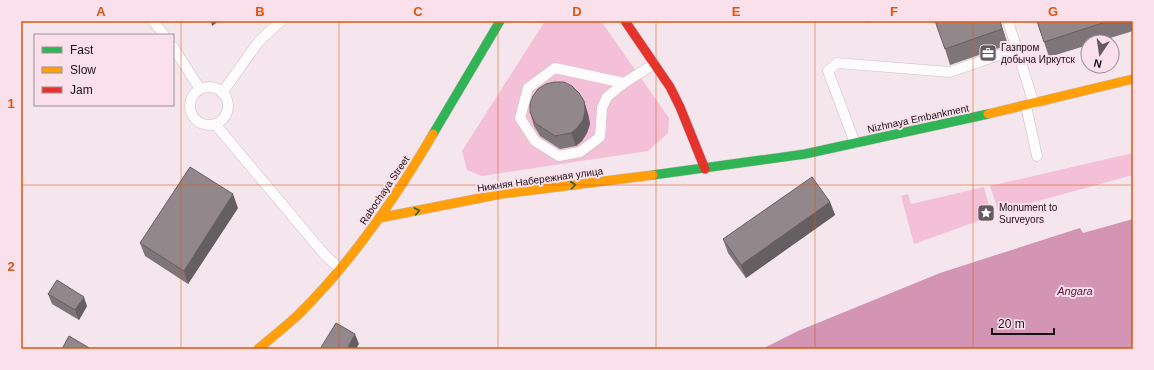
<svg xmlns="http://www.w3.org/2000/svg" width="1154" height="370" viewBox="0 0 1154 370" font-family="Arial,sans-serif">
	<style>
		.green { fill: #f4c0d8 }
		.water { fill: #d494b3 }
		.lines { fill: none; stroke-linecap: round; stroke-linejoin: round }
		.lane-casing { stroke: #cbc0c4; stroke-width: 11 }
		.fast-casing { stroke: #cbc0c4; stroke-width: 10 }
		.slow-casing { stroke: #cbc0c4; stroke-width: 10 }
		.jam-casing { stroke: #cbc0c4; stroke-width: 10 }
		.lane { stroke: #fdfbfc; stroke-width: 10 }
		.fast { stroke: #30b455; stroke-width: 9 }
		.slow { stroke: #ff9f0a; stroke-width: 9 }
		.jam { stroke: #e5322d; stroke-width: 9 }
		.wall { fill: #7e7578 }
		.shaded-wall { fill: #665f62 }
		.building { fill: #92888c; stroke: #665f62 }
		.oneway { stroke: #246234 }
		.grid { fill: none; stroke: #de550c; stroke-width: 1; stroke-opacity: 0.55 }
		.labels { text-anchor: middle; stroke-width: 4; stroke-linejoin: round; paint-order: stroke }
		.poi-label { font-size: 10px; fill: #181013; stroke: #fae0eb; text-anchor: start }
		.street-label { font-size: 10px; fill: #181013; stroke: #fae0eb }
		.water-label { font-size: 11px; font-style: italic; fill: #5d0e3c; stroke: #fae0eb }
		.neatline { fill: none; stroke: #de550c; stroke-width: 1.5 }
		.grid-label { font-size: 13px; text-anchor: middle; font-weight: bold; fill: #de550c }
	</style>
	<rect width="100%" height="100%" fill="#f4e6ec"/>
	<!-- green -->
	<g class="green">
		<path d="M545,21H601L669,118L668,133L648,151L482,176L467,170L462,151Z"/>
		<path d="M1133,153V175L1034,202L999,214L990,186Z"/>
		<path d="M984,187L992,216L914,244L901,196L908,194L911,204Z"/>
	</g>
	<!-- water -->
	<path class="water" d="M1133,219V349H762L798,331L940,273L1080,228L1083,233Z"/>
	<g class="lines">
		<!-- lane casing -->
		<g class="lane-casing">
			<g id="lane">
				<path d="M153,21L164,35"/>
				<path d="M1008,21L1034,104"/>
				<path d="M173,47L200,89"/>
				<path d="M555,68L624,83L607,97L602,108L600,137L580,152L559,156L535,141L520,118L528,88Z"/>
				<path d="M624,83L654,64"/>
				<circle cx="209" cy="106" r="19"/>
				<path d="M222,93L259,41L281,21"/>
				<path d="M1026,106L1037,156"/>
				<path d="M215,124L324,254L340,269"/>
				<path d="M855,143L828,71L837,63L950,72L1016,49"/>
			</g>
		</g>
		<!-- fast casing -->
		<g class="fast-casing">
			<g id="fast">
				<path d="M433,134L500,21"/>
				<path d="M653,175L805,154L988,114"/>
			</g>
		</g>
		<!-- slow casing -->
		<g class="slow-casing">
			<g id="slow">
				<path d="M988,114L1133,79"/>
				<path d="M379,218L501,194L653,175"/>
				<path d="M258,349C271,338 285,327 298,315C352,262 395,199 433,134"/>
			</g>
		</g>
		<!-- jam casing -->
		<g class="jam-casing">
			<path id="jam" d="M625,21L670,87L680,107L705,169"/>
		</g>
		<!-- lane -->
		<use href="#lane" class="lane"/>
		<!-- fast -->
		<use href="#fast" class="fast"/>
		<!-- slow -->
		<use href="#slow" class="slow"/>
		<!-- jam -->
		<use href="#jam" class="jam"/>
	</g>
	<!-- wall -->
	<g class="wall">
		<path d="M867,21H873L867,23Z"/>
		<path d="M1000,21L1008,45L950,65L945,49Z"/>
		<path d="M1037,21H1133V31L1097,42H1088V45L1049,57Z"/>
		<path d="M584,101L588,114L590,124L587,133L582,141L576,146L560,149L540,136L534,126L530,112Z"/>
		<path d="M830,202L835,215L746,278L728,253L723,239Z"/>
		<path d="M238,208L188,284L145,256L140,243Z"/>
		<path d="M48,294L87,306L79,320L52,304Z"/>
	</g>
	<!-- shaded-wall -->
	<g class="shaded-wall">
		<path d="M211,21H219L212,26Z"/>
		<path d="M1000,21L1008,45L1002,29Z"/>
		<path d="M584,101L588,114L590,124L587,133L582,141L576,146L571,133Z"/>
		<path d="M233,194L238,208L188,284L184,271Z"/>
		<path d="M830,202L835,215L746,278L741,265Z"/>
		<path d="M84,297L87,306L79,320L75,310Z"/>
		<path d="M355,334L359,344L356,349H347Z"/>
	</g>
	<!-- building -->
	<g class="building">
		<path d="M935,21H1000L1002,29L945,49Z"/>
		<path d="M1037,21H1109L1044,42Z"/>
		<path d="M554,82H564L572,86L579,93L584,101L585,111L583,120L577,128L571,133L555,136L535,123L530,112V104L533,96L538,89L546,84Z"/>
		<path d="M190,167L233,194L184,271L140,243Z"/>
		<path d="M812,177L830,202L741,265L723,239Z"/>
		<path d="M57,280L84,297L75,310L48,294Z"/>
		<path d="M336,323L355,334L347,349H320Z"/>
		<path d="M69,336L91,349H62Z"/>
	</g>
	<!-- one-way arrows -->
	<defs><path id="oneway-chevron" d="M-2-3.5L2.5 0L-2 3.5" fill="none" stroke-width="1.6" stroke-linecap="round" stroke-linejoin="round"/></defs>
	<g class="oneway">
		<use href="#oneway-chevron" transform="translate(573 185) rotate(-7)"/>
		<use href="#oneway-chevron" transform="translate(417 211) rotate(-11)"/>
	</g>
	<!-- grid -->
	<path class="grid" d="M181,21V349M339,21V349M498,21V349M656,21V349M815,21V349M973,21V349M21,185H1133"/>
	<!-- icons -->
	<defs>
		<g id="office-square" transform="scale(0.9)"><rect x="-9" y="-9" width="18" height="18" rx="4" fill="#655b5f" stroke="#fae0eb"/><path d="M-6-3h4V-5.5h4V-3h4V5H-6ZM-1-4.5V-3h2v-1.5ZM-6 0V1H6V0Z" fill="#fff"/></g>
		<g id="sight-square" transform="scale(0.9)"><rect x="-9" y="-9" width="18" height="18" rx="4" fill="#655b5f" stroke="#fae0eb"/><path d="M0-6L1.8-2.2L6-1.7L2.9 1.2L3.7 5.4L0 3.3L-3.7 5.4L-2.9 1.2L-6-1.7L-1.8-2.2Z" fill="#fff"/></g>
	</defs>
	<g fill-rule="evenodd">
		<use href="#office-square" x="988" y="53"/>
		<use href="#sight-square" x="986" y="213"/>
	</g>
	<g class="labels">
		<!-- poi labels -->
		<g class="poi-label">
			<text x="1001" y="51">Газпром<tspan x="1001" dy="12">добыча Иркутск</tspan></text>
			<text x="999" y="211">Monument to<tspan x="999" dy="12">Surveyors</tspan></text>
		</g>
		<!-- street labels -->
		<g class="street-label">
			<text transform="translate(918 118) rotate(-12)" y="4">Nizhnaya Embankment</text>
			<text transform="translate(540 179) rotate(-8)" y="4">Нижняя Набережная улица</text>
			<text transform="translate(384 190) rotate(-56)" y="4">Rabochaya Street</text>
		</g>
		<!-- water labels -->
		<g class="water-label">
			<text x="1075" y="295">Angara</text>
		</g>
	</g>
	<!-- border -->
	<rect width="1154" height="370" fill="none" stroke="#fae0eb" stroke-width="44"/>
	<!-- legend -->
	<rect x="34" y="34" width="140" height="72" fill="#fae0eb" stroke="#a08d95"/>
	<rect x="42" y="47" width="20" height="6" fill="#30b455" stroke="#a08d95"/>
	<text x="70" y="54" font-size="12" fill="#181013">Fast</text>
	<rect x="42" y="67" width="20" height="6" fill="#ff9f0a" stroke="#a08d95"/>
	<text x="70" y="74" font-size="12" fill="#181013">Slow</text>
	<rect x="42" y="87" width="20" height="6" fill="#e5322d" stroke="#a08d95"/>
	<text x="70" y="94" font-size="12" fill="#181013">Jam</text>
	<!-- north arrow -->
	<g transform="translate(1100 54) rotate(193)"><circle r="19" fill="#fae0eb" stroke="#a08d95"/>
	<path d="M0-3L7 15L0 10L-7 15Z" fill="#655b5f"/>
	<text y="-6" font-size="11" font-weight="bold" text-anchor="middle" fill="#181013">N</text>
	</g>
	<!-- scale -->
	<path d="M992 328v6h62v-6" fill="none" stroke="#181013" stroke-width="2"/>
	<text x="998" y="328" font-size="12" fill="#181013" stroke="#fae0eb" stroke-width="3" paint-order="stroke">20 m</text>
	<rect x="22" y="22" width="1110" height="326" class="neatline"/>
	<g class="grid-label">
		<text x="101" y="16">A</text>
		<text x="260" y="16">B</text>
		<text x="418" y="16">C</text>
		<text x="577" y="16">D</text>
		<text x="736" y="16">E</text>
		<text x="894" y="16">F</text>
		<text x="1053" y="16">G</text>
		<text x="11" y="108">1</text>
		<text x="11" y="271">2</text>
	</g>
</svg>
